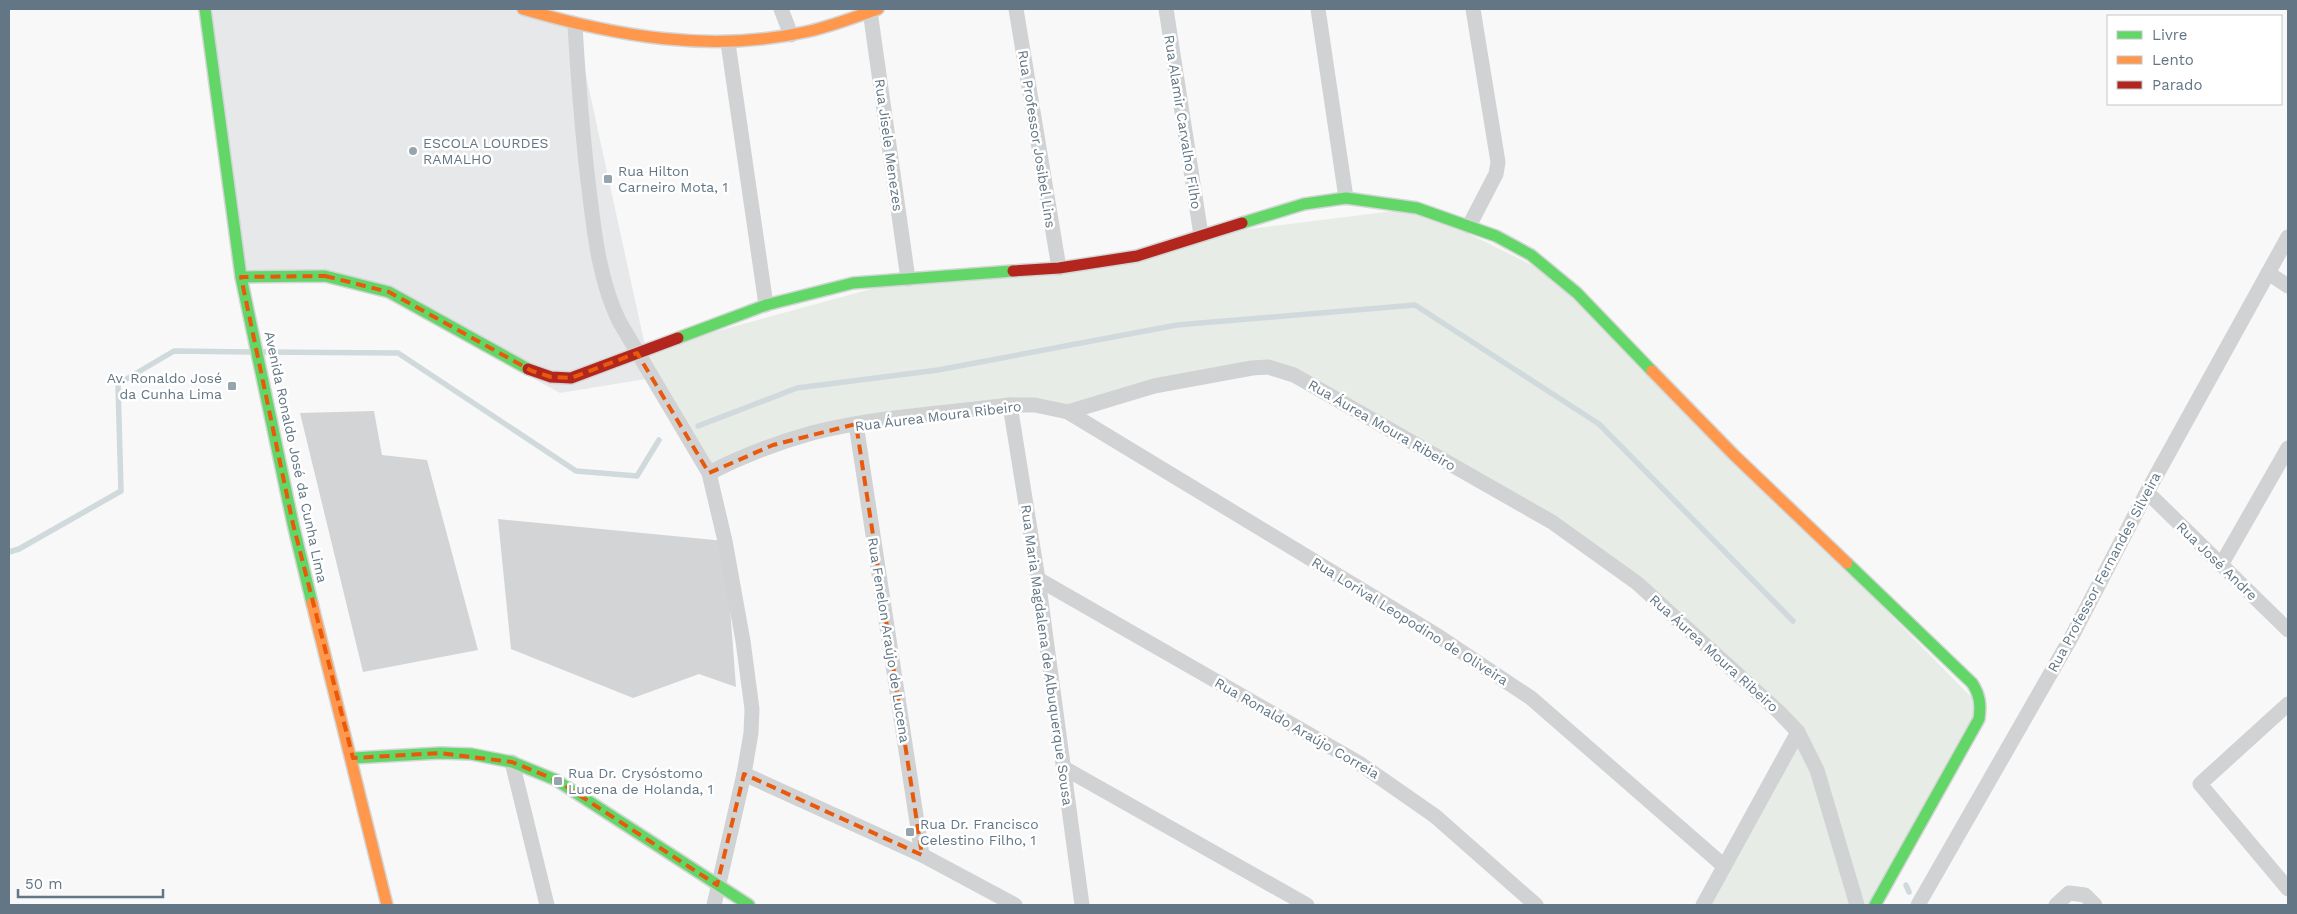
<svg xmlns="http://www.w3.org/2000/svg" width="2297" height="914" viewBox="0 0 2297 914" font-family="'Work Sans',sans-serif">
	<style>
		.built { fill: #e7e8e9 }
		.green { fill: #e8ece6 }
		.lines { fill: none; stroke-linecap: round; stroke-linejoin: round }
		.stream { stroke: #d0d9dc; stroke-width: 5.5 }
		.building { fill: #d3d4d6 }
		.fast-casing { stroke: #d3d5d6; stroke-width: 14 }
		.slow-casing { stroke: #d3d5d6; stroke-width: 14 }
		.jam-casing { stroke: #d3d5d6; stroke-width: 14 }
		.street { stroke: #d1d2d3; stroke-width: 15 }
		.fast { stroke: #63d668; stroke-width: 11 }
		.slow { stroke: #ff974d; stroke-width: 11 }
		.jam { stroke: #b3261e; stroke-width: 11 }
		.marked { fill: none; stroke: #e8590c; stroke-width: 4; stroke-dasharray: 10 6; stroke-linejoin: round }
		.poi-dot { fill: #96a4ad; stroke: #fff; stroke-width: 2 }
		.labels { text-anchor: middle; stroke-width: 5; stroke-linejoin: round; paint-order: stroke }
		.street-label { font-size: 14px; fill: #627685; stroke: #fff }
		.poi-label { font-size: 14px; fill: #627685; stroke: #fff; text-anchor: start }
	</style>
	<rect width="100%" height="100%" fill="#f8f8f8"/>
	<!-- built -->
	<path class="built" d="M205,9H523L575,25L652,378L560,393L357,283L241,277Z"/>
	<!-- green -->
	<path class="green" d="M1417,208L1562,280L1981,707L1875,905H1703L1795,736L1637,583L1552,522L1294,375L1252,368L1068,412L1010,405L856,424L709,473L637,353L908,279L1059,268L1201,235Z"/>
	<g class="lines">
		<!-- stream -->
		<g class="stream">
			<path d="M260,352L398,353L576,471L637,476L659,440"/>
			<path d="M698,426L797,388L938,370L1177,325L1415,305L1599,424L1793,621"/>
			<path d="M9,552L19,549L121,491L118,384L174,351L251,352"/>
			<path d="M1906,885L1909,892"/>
		</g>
	</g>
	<!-- building -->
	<g class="building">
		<path d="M374,411L382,455L427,460L478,650L363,672L300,413Z"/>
		<path d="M498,519L725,541L736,687L699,674L633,698L511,649Z"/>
	</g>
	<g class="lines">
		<!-- fast casing -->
		<g class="fast-casing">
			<g id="fast">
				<path d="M205,9L241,277L293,524L312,603"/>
				<path d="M1242,223L1304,204L1346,198L1417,208L1496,236L1531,255L1577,293L1652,371"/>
				<path d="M241,277L325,276L389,292L528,369"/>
				<path d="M678,338L766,305L853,283L1013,271"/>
				<path d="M1847,563L1972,683C1980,695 1981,705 1979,719L1875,905"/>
				<path d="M353,758L440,753L471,754L512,762L556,780L749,905"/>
			</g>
		</g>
		<!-- slow casing -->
		<g class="slow-casing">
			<g id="slow">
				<path d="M523,9C615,36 710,53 805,32C830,27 854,17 878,9"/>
				<path d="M1652,371L1734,455L1847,563"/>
				<path d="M312,603L387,905"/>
			</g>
		</g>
		<!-- jam casing -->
		<g class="jam-casing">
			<g id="jam">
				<path d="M1013,271L1059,268L1137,256L1242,223"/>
				<path d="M528,369L551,377L571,378L678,338"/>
			</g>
		</g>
		<!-- street -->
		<g class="street">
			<path d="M781,9L791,35"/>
			<path d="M1016,9L1059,268"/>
			<path d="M1166,9L1201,235"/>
			<path d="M1318,9L1346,198"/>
			<path d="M870,11L908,279"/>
			<path d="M575,25C578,77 582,129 588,181C594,229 598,277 619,321L709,473L725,541L743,641L752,709L751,733L744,774L714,905"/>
			<path d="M728,43L766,305"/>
			<path d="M1469,226L1496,174L1498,162L1473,9"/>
			<path d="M2268,273L2288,286"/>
			<path d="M1010,405L1038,579L1082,905"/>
			<path d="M1068,412L1438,636L1531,698L1724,866"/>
			<path d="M856,424L922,855"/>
			<path d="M709,473C742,456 776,443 812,433C874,417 946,413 1010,405H1035L1068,412L1154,386L1252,368L1268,367L1294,375L1552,522L1637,583L1779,712L1798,732L1817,770L1857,905"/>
			<path d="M2147,492L2288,630"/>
			<path d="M2221,565L2288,448"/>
			<path d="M1038,579L1359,763L1435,816L1536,905"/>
			<path d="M2288,704L2200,784L2288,889"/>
			<path d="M512,762L547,905"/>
			<path d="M1064,768L1307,905"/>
			<path d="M744,774L922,855L1015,905"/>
			<path d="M1703,905L1798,732"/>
			<path d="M1918,905L2072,636L2147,492L2288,237"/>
			<path d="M2056,905L2069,893L2085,895L2095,905"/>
		</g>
		<!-- fast -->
		<use href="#fast" class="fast"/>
		<!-- slow -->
		<use href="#slow" class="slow"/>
		<!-- jam -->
		<use href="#jam" class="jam"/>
	</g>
	<!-- marked area -->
	<path class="marked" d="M325,276L389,292L532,371L551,377L571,378L637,353L709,473L773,445L856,424L922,855L744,774L717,885L556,780L512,762L440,753L353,758L293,524L241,277Z"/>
	<!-- markers -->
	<g class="poi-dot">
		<circle cx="413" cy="151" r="5"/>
		<rect x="603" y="174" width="10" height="10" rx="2.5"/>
		<rect x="227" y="381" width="10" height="10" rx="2.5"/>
		<rect x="553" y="776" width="10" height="10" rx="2.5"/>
		<rect x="905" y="827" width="10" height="10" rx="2.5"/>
	</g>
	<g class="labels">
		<!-- street labels -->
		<g class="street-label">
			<text transform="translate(1183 122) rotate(81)" y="5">Rua Alamir Carvalho Filho</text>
			<text transform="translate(1037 139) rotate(81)" y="5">Rua Professor Josibel Lins</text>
			<text transform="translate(889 145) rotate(82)" y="5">Rua Jisele Menezes</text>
			<text transform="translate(938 416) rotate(-7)" y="5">Rua Áurea Moura Ribeiro</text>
			<text transform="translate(1382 425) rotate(30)" y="5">Rua Áurea Moura Ribeiro</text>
			<text transform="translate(296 457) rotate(78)" y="5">Avenida Ronaldo José da Cunha Lima</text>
			<text transform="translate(2217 561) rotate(44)" y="5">Rua José Andre</text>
			<text transform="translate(2104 572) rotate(-62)" y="5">Rua Professor Fernandes Silveira</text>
			<text transform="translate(1410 621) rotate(32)" y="5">Rua Lorival Leopodino de Oliveira</text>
			<text transform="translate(889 640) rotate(81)" y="5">Rua Fenelon Araújo de Lucena</text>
			<text transform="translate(1714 653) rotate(42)" y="5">Rua Áurea Moura Ribeiro</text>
			<text transform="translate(1047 655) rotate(82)" y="5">Rua Maria Magdalena de Albuquerque Sousa</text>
			<text transform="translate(1297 728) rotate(30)" y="5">Rua Ronaldo Araújo Correia</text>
		</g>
		<!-- poi labels -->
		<g class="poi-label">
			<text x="423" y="148">ESCOLA LOURDES<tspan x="423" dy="16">RAMALHO</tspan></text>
			<text x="618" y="176">Rua Hilton<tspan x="618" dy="16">Carneiro Mota, 1</tspan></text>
			<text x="222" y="383" text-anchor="end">Av. Ronaldo José<tspan x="222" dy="16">da Cunha Lima</tspan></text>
			<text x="568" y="778">Rua Dr. Crysóstomo<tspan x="568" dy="16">Lucena de Holanda, 1</tspan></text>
			<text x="920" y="829">Rua Dr. Francisco<tspan x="920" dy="16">Celestino Filho, 1</tspan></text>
		</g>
	</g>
	<!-- border -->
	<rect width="2297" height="914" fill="none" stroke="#627685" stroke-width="20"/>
	<!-- legend -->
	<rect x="2107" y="15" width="175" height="90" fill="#ffffff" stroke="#c0c8ce"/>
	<rect x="2117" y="31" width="25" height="8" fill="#63d668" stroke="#c0c8ce"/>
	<text x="2152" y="40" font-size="15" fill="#627685">Livre</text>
	<rect x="2117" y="56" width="25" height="8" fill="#ff974d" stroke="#c0c8ce"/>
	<text x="2152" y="65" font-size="15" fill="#627685">Lento</text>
	<rect x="2117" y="81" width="25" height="8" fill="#b3261e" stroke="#c0c8ce"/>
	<text x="2152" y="90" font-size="15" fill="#627685">Parado</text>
	<!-- scale -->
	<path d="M18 889v8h145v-8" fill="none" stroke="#627685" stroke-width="2.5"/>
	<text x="25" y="889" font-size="15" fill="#627685" stroke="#ffffff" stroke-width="4" paint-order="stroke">50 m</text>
</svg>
